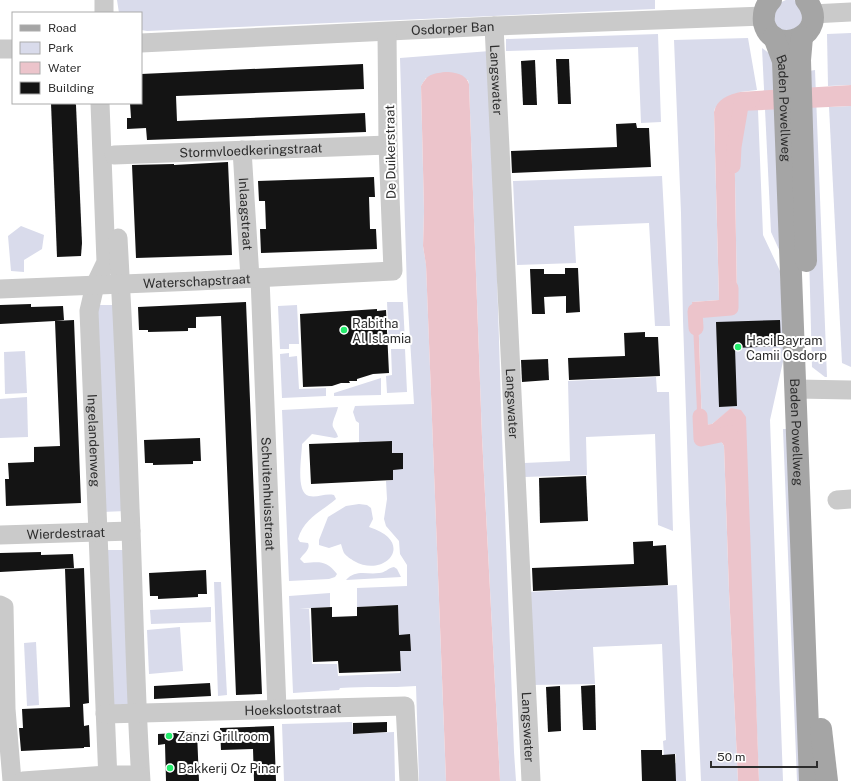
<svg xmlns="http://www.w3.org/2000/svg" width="851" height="781" viewBox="0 0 851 781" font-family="'Public Sans',sans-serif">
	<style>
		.green { fill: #d9dbeb }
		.water { fill: #ecc4cb }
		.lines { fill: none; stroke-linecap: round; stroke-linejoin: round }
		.canal { stroke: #ecc4cb; stroke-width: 15 }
		.building { fill: #141414 }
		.minor { stroke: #cacaca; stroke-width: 19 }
		.major { stroke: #a5a5a5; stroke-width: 22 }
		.poi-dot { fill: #25ed6d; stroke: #fff; stroke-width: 1.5 }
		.labels { text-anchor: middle; stroke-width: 4; stroke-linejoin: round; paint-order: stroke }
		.street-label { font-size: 13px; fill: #2d2d2d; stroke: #fff }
		.poi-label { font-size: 13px; fill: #2d2d2d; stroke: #fff; text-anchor: start }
	</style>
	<rect width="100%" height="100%" fill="#fff"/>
	<!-- green -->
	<g class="green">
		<path d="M117,0H655V9L147,31L141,30V13H119Z"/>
		<path d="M794,0L799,2L805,10L799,29L783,31C770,22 774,16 779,3L786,0Z"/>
		<path d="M851,33V85L828,86L827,34Z"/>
		<path d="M658,34L661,122L641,123L638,47L506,51V39Z"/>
		<path d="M748,38L757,90L740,92L715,108L714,112L719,300L692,302L701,436C710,436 720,436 724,446L729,591L738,781H701L689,503L683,320L681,213L674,40Z"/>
		<path d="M762,48L777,59L786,265L771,232Z"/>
		<path d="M490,51L502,436L514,752L516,781H500L482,437L469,85L468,80L426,78L421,86L424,211L423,246L426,264L446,781H419L416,686C390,688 365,686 340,688L339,690L293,693L289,596L330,593V607L299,609H309L312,664H337L338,676L400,673V651H410V635H399L398,605L357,607V588L407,586V565L400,554L399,541L386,526L384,519L387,499L386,481L393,480L392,441L359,442V423L356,421L353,412L355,406L414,404L407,290L400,58Z"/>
		<path d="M815,70L827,377H825L812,367L806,139L809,71Z"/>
		<path d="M851,106V367L842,363L829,107Z"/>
		<path d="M758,110L763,235L780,271L786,348L770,420L783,781H759L752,604L732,408L712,424L702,425L698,310L730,308L737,299L734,119C738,108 749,110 758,110Z"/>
		<path d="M662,176L670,326H655L649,223L574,226L576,263L517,265L513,181Z"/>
		<path d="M21,226L44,235L42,249L24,260V272L11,271L8,236Z"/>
		<path d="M387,302H403L405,343L389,344Z"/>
		<path d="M94,305H116L126,511L102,512Z"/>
		<path d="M297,305L299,344H289V349H280L278,306Z"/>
		<path d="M391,349H405L407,392L387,393L386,376L392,375Z"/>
		<path d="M25,351L27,393L5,394L4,352Z"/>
		<path d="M289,353V357L297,356L299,389L326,388V396L282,398L280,354Z"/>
		<path d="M656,377L657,392H669L673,531L658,525L655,434L586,437L587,475L524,477V463L570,461L568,381Z"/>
		<path d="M381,378V395L334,396V393Z"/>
		<path d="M27,397L28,437L0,438V399Z"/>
		<path d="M338,407C337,413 331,423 333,427C335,431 337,433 338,437L335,438L312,434L302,444C302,455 295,493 309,496C317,498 325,493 334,495L336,499C321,512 304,518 298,539L300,542L308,543C311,549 303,554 300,559L304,563C320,562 326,560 337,574L335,577L329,579L289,581L282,410Z"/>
		<path d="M783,429H793L805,781H797Z"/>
		<path d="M359,504L367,505L371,508L373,519L369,527C417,542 385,579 354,561C351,559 346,556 344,553C343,551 342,547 341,544L329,548L319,545V540L328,517L346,506Z"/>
		<path d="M103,550H125L129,704L114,705Z"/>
		<path d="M394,567L397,569L401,577L346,580C356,569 367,575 379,573C385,573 388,568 394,567Z"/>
		<path d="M214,582H221L227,695L218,696Z"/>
		<path d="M677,585L686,781H676L673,764L676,763V754L664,755L663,741L666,740L662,644L593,647L595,684L530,685L527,592Z"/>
		<path d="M211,607V622L151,624L150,610Z"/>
		<path d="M180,627L183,671L149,674L147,630Z"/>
		<path d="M36,642L39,705L27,706L24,643Z"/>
		<path d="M352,722L353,734L394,732L395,781H284L282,724Z"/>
	</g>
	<!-- water -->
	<g class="water">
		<path d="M445,72C455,72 466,74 469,84L482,437L500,781H446L426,265L423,246L424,211L421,86C428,74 431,74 445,72Z"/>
		<path d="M851,85V106L739,111L735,115L734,119L737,299L730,308L698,310L702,425L712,424L731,408L741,410L746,417L759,781H738L729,591L724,446C718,432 706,441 698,433L692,302L719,300L714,112C717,99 728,95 740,92Z"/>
	</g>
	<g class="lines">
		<!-- canal -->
		<g class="canal">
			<path d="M733,166L734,147L742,100H752"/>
			<path d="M696,328L695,311L731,308V288"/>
			<path d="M700,416L701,439L730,433"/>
		</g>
	</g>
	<!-- building -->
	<g class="building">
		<path d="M556,59H569L571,104H558Z"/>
		<path d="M535,60L537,105H523L521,61Z"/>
		<path d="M363,64L364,89L176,96L177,121L365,113L366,132L147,140L146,128L127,129V118H131L130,103H141V74Z"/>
		<path d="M51,103H75L76,105L82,243L81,256L57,257Z"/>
		<path d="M636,123L637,128H649L651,167L512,173L511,151L617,147L616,124Z"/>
		<path d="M228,162L232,255L136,258L132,165L174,164V165Z"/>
		<path d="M374,177L375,197H369L370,229H376L377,249L261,253L260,229H266L265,201H259L258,181Z"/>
		<path d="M565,268H578L580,312L566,313V296L544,297L545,314H532L530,269H544V274H565Z"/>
		<path d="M246,302L262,694L236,695L221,316L196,317V328H188V331L148,332V330H139L138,307Z"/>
		<path d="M31,304V307L63,306L64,320L55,321L74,320L81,503L6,506L5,479H9L8,463L34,462V447L60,446L55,321L0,324V305Z"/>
		<path d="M377,309V311L386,310L389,373L373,374L357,379V381H349L350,383H341L332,386L303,387L300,314Z"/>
		<path d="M780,320L781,346L735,348L737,406L719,407L716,322Z"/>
		<path d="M645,332V337H658L660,376L569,380L568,358L625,356L624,333Z"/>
		<path d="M548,359L549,380L522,382L521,360Z"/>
		<path d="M200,438L201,461H193V464L153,465V463H145L144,440Z"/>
		<path d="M392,441V453H403V469L393,470V480L311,484L309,444Z"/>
		<path d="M586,476L588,521L540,523L539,478Z"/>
		<path d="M653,541V546L666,545L668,585L533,591L532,568L634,564L633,542Z"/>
		<path d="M41,552V555L73,554L74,568L0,572V553Z"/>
		<path d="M84,568L89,703L83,704L84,726L89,725L90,747H84V748L21,751L19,728H23L22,709L70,707L65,569Z"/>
		<path d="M206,570L207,594H198V597L158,599V596H150L149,573Z"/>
		<path d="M398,605L399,635L410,634L411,651H400L401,671L339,673L338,661L313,662L311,608L332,607V617L357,616V607Z"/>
		<path d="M210,683L211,696L154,699V686Z"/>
		<path d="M595,685L596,730H583L581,686Z"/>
		<path d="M560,686L561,731L548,732L546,687Z"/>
		<path d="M387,722V732L353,734V723Z"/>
		<path d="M274,726L276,781H254L253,749L221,750L220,728Z"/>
		<path d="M197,732L199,781H166L165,744L158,745V734Z"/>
		<path d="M641,750H662V755L675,754L676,781H642Z"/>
	</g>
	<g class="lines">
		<!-- minor -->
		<g class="minor">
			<path d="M104,0V13"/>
			<path d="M812,14L851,12"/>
			<path id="s1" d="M494,26L531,781"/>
			<path id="s2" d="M141,43L494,26L764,16"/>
			<path d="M0,49H13"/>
			<path id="s3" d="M100,103L106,262L95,285L89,311L108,781"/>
			<path id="s4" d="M242,150L250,278"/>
			<path id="s5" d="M114,155L388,145"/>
			<path d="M118,238C123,328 127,417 130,507C134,598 135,690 141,781"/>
			<path id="s6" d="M260,278L277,709"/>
			<path id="s7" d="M0,289L197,281L393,271L388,145L387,32"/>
			<path d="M796,389L851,390"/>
			<path d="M837,500L851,499"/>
			<path id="s8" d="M0,535L131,531"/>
			<path d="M0,605L4,607L6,709L12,781"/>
			<path id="s9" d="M105,714L405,706L409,781"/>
			<path d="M23,781L107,775H140"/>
		</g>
		<!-- major -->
		<g class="major">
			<path d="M771,0C765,6 763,14 764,23C773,59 833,35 806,0"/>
			<path id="s10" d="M774,37L783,61L810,781"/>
			<path d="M802,37L800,60L806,261"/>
			<path d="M821,729L827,781"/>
		</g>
	</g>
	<!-- markers -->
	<g class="poi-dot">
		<circle cx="344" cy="330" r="4"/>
		<circle cx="738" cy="347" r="4"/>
		<circle cx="169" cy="736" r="4"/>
		<circle cx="170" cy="768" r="4"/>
	</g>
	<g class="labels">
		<!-- street labels -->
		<g class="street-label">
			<text dy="5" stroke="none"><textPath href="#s2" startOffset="312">Osdorper Ban</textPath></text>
			<text dy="5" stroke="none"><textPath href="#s1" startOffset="54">Langswater</textPath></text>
			<text dy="5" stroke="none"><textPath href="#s10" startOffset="73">Baden Powellweg</textPath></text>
			<text dy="5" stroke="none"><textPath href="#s5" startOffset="137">Stormvloedkeringstraat</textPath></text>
			<text transform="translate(390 152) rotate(-91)" y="5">De Duikerstraat</text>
			<text dy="5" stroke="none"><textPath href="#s4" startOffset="64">Inlaagstraat</textPath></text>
			<text dy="5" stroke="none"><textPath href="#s7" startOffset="197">Waterschapstraat</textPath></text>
			<text dy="5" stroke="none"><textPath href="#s1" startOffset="378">Langswater</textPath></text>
			<text dy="5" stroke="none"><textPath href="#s10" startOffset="397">Baden Powellweg</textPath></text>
			<text dy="5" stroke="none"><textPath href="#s3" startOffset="341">Ingelandenweg</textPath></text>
			<text dy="5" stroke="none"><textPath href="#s6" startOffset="216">Schuitenhuisstraat</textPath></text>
			<text dy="5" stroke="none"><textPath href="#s8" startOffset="66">Wierdestraat</textPath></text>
			<text dy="5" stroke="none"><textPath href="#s9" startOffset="188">Hoekslootstraat</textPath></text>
			<text dy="5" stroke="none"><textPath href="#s1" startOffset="702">Langswater</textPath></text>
		</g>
		<!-- poi labels -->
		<g class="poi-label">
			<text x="352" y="328">Rabitha<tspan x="352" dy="15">Al Islamia</tspan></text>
			<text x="746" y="345">Haci Bayram<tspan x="746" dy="15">Camii Osdorp</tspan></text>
			<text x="177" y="741">Zanzi Grillroom</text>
			<text x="178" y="773">Bakkerij Oz Pinar</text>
		</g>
	</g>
	<!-- legend -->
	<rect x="12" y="12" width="130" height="92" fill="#ffffff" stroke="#ababab"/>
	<rect x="20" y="25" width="20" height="6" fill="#a5a5a5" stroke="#ababab"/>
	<text x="48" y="32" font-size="12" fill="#2d2d2d">Road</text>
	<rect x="20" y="42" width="20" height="12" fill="#d9dbeb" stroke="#ababab"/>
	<text x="48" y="52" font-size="12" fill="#2d2d2d">Park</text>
	<rect x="20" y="62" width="20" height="12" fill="#ecc4cb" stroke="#ababab"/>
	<text x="48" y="72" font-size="12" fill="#2d2d2d">Water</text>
	<rect x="20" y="82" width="20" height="12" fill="#141414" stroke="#ababab"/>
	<text x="48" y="92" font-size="12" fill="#2d2d2d">Building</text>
	<!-- scale -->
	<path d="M711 761v6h106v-6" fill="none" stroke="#2d2d2d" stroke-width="2"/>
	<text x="717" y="761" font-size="12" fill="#2d2d2d" stroke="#ffffff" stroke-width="3" paint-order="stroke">50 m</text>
</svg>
